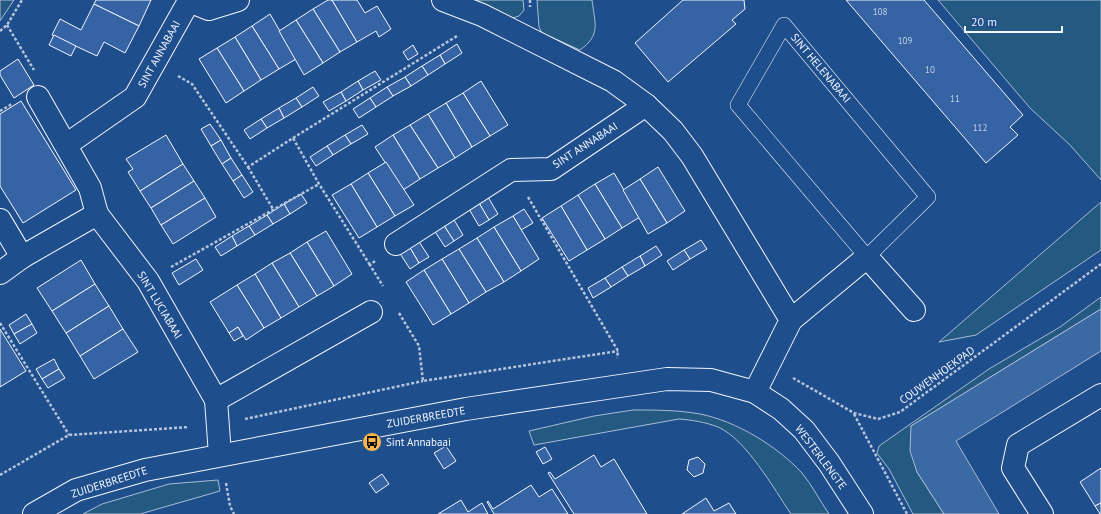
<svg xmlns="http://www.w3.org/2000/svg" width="1101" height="514" viewBox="0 0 1101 514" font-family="'PT Sans',sans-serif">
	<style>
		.green { fill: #245a82; stroke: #a8bbd7 }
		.water { fill: #3b69a3; stroke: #a8bbd7 }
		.building { fill: #3563a3; stroke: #f2f6ff }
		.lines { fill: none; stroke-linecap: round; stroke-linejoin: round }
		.service-casing { stroke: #f2f6ff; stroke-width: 16 }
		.minor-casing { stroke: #f2f6ff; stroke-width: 24 }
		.path { stroke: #b3c4dc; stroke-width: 2.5; stroke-dasharray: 3 2; stroke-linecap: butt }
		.service { stroke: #1f4e8c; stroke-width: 15 }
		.minor { stroke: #1f4e8c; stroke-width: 22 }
		.labels { text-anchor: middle; stroke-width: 3; stroke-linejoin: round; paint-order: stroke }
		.number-label { font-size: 9px; fill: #c3d1e8 }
		.street-label { font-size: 11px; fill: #f2f6ff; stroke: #1f4e8c }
		.poi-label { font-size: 11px; fill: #f2f6ff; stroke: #1f4e8c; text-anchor: start }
	</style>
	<rect width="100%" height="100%" fill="#1f4e8c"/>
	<!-- green -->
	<g class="green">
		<path d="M0,0H14L0,21Z"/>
		<path d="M476,0H523L524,10L519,16L513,18Z"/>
		<path d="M537,0H592C595,24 601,35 580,50L542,33L539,27Z"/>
		<path d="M938,0H1101V180L1070,145L1030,108Z"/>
		<path d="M1101,202V250L976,335L939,342Z"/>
		<path d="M1101,297V309L911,426L917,472L944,514H913L889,469L877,453L879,446L989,369L1060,327Z"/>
		<path d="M633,410C655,410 678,410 700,414C736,421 777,446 802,473C812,485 820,501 829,514H791C774,489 746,439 718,427C705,422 692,420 679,419L534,445L529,431L594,416Z"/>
		<path d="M218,480L220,491L140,514H83L102,504L169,484Z"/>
	</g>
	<!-- water -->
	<path class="water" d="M1101,309V351L956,441L999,514H944L917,472L910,451L911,426Z"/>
	<!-- building -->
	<g class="building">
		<path d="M96,0H151L139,26L94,4Z"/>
		<path d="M328,0H332L357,42L340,52L313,9Z"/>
		<path d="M332,0H357L365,13L377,6L391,29L379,37L376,31L357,42Z"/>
		<path d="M683,0H744L745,9L732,20L736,24L668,82L635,43Z"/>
		<path d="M846,0H924L1023,115L1010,127L1018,135L986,163Z"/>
		<path d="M94,4L139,26L125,53L104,42L97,56L52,35L60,19L81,30Z"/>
		<path d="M313,9L340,52L323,63L296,20Z"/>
		<path d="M270,14L296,59L279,69L252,26Z"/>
		<path d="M296,20L323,63L304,75L279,31Z"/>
		<path d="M252,26L279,69L261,80L235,37Z"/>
		<path d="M54,35L76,46L71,56L49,45Z"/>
		<path d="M235,37L261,80L244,91L217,48Z"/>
		<path d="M457,44L462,53L445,64L440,55Z"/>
		<path d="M413,45L418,54L408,60L403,52Z"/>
		<path d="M217,48L244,91L226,103L199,59Z"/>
		<path d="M440,55L445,64L428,75L422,66Z"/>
		<path d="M18,59L34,85L14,98L0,75V71Z"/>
		<path d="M422,66L428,75L411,86L405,77Z"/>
		<path d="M375,71L381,80L363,90L358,81Z"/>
		<path d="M405,77L411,86L393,96L387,87Z"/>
		<path d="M358,81L363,90L346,101L341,92Z"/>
		<path d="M481,81L508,125L490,136L463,93Z"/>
		<path d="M313,87L319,96L302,107L296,98Z"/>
		<path d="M387,87L393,96L376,107L370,98Z"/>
		<path d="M341,92L346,101L329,111L323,102Z"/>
		<path d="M463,93L490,136L472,147L446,103Z"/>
		<path d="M296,98L302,107L284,118L279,108Z"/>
		<path d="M370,98L376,107L359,118L353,109Z"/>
		<path d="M21,101L76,190L23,223L0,186V114Z"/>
		<path d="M446,103L472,147L455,158L428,114Z"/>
		<path d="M279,108L284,118L267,128L261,119Z"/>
		<path d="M428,114L455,158L438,168L410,125Z"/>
		<path d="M261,119L267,128L250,139L244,130Z"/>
		<path d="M210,124L221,140L211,146L201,129Z"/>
		<path d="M362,125L368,134L351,144L345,135Z"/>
		<path d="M410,125L438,168L420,179L393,135Z"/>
		<path d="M166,135L183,164L140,191L128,172L133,169L126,159Z"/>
		<path d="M345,135L351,144L333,155L327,146Z"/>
		<path d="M393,135L420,179L403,190L375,147Z"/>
		<path d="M221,140L231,158L222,164L211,146Z"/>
		<path d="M327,146L333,155L316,166L310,157Z"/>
		<path d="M231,158L242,175L233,181L222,164Z"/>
		<path d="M386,162L414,205L395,216L368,173Z"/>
		<path d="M183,164L194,181L151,208L140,191Z"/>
		<path d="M658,167L685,211L667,223L640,179Z"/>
		<path d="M368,173L395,216L377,227L351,184Z"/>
		<path d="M614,173L640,217L622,228L595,184Z"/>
		<path d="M242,175L253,192L244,198L233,181Z"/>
		<path d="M640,179L667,223L648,234L623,190Z"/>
		<path d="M194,181L205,198L161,225L151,208Z"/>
		<path d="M351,184L377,227L359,238L332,195Z"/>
		<path d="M595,184L622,228L605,239L578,195Z"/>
		<path d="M301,194L307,203L290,214L284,204Z"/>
		<path d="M578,195L605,239L587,250L561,206Z"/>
		<path d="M488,197L498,214L489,220L479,203Z"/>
		<path d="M205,198L216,217L173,244L161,225Z"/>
		<path d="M479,203L489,220L479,226L469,209Z"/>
		<path d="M284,204L290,214L273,224L267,215Z"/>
		<path d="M561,206L587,250L569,261L542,218Z"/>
		<path d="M524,209L533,223L521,230L513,216Z"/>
		<path d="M267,215L273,224L255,235L249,226Z"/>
		<path d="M513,216L539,259L521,271L494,227Z"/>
		<path d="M453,218L463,235L454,241L443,224Z"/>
		<path d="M443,224L454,241L445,247L434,230Z"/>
		<path d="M249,226L255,235L237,246L232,236Z"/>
		<path d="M494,227L521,271L504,282L477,238Z"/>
		<path d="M326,231L352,274L334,286L307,242Z"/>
		<path d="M232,236L237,246L221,256L215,247Z"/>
		<path d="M477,238L504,282L486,292L459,249Z"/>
		<path d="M418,240L429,257L419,263L409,246Z"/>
		<path d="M701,240L707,249L690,259L684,250Z"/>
		<path d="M307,242L334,286L317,296L290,253Z"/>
		<path d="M409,246L419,263L410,269L399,252Z"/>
		<path d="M656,246L662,255L645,266L640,256Z"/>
		<path d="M459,249L486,292L469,303L442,259Z"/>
		<path d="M684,250L690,259L673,270L667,261Z"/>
		<path d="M290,253L317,296L299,307L272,263Z"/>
		<path d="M640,256L645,266L628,276L622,267Z"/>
		<path d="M196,259L203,270L179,285L172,273Z"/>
		<path d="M442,259L469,303L451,314L424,270Z"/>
		<path d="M81,260L95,284L52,311L37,288Z"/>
		<path d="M272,263L299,307L281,318L255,274Z"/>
		<path d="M622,267L628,276L611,287L605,278Z"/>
		<path d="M424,270L451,314L433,325L406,282Z"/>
		<path d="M255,274L281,318L264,328L237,285Z"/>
		<path d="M605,278L611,287L593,298L588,288Z"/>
		<path d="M95,284L109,306L66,333L52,311Z"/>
		<path d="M237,285L264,328L246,340L238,327L229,333L210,302Z"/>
		<path d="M109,306L123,329L80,356L66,333Z"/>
		<path d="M26,314L32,324L14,334L9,325Z"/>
		<path d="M32,324L37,333L20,344L14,334Z"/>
		<path d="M238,327L243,336L234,341L229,333Z"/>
		<path d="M0,329L26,371L0,387Z"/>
		<path d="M123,329L138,352L94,379L80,356Z"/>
		<path d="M54,359L59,369L42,379L36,369Z"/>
		<path d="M59,369L65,378L48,388L42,379Z"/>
		<path d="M446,446L456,461L444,469L434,453Z"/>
		<path d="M545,447L552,459L543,464L536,452Z"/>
		<path d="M594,455L601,467L614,459L647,514H574L548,473L550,472L555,479Z"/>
		<path d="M698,457L705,464L703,473L694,477L687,470L689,460Z"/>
		<path d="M1101,468V503L1095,506L1080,482Z"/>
		<path d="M382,474L389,484L376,493L369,483Z"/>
		<path d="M531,485L539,497L552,489L568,514H494L487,502L488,501L493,509Z"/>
		<path d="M706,498L714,511L729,503L736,514H682Z"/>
		<path d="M461,500L468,512L482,503L488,514H438Z"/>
		<path d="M1101,503V514H1100L1095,506Z"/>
	</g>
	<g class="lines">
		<!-- service casing -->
		<g class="service-casing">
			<path id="service" d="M784,25L928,197L867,257L738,105Z"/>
		</g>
		<!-- minor casing -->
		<g class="minor-casing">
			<g id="minor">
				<path d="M443,0L482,15L613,81L646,105L673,131L692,156L791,320L755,392"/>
				<path d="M38,97L90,188L97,214"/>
				<path d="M66,145L135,97L189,1L209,9L238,0"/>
				<path d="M0,220L22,257"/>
				<path d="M396,244L511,170L551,169L646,105"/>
				<path d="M0,273L22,257L97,214L148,281L216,400L220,455"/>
				<path d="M791,320L867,257L914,310"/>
				<path d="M216,400L371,312"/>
				<path d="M34,514L76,490L145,470L466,409L667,379L711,380L755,392L781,409L804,430L829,463L862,514"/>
				<path d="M1042,514L1013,468L1018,445L1101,395"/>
			</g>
		</g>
		<!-- path -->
		<g class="path">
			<path d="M530,0V7"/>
			<path d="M7,25L34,70"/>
			<path d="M0,31L7,25L22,0"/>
			<path d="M178,76L192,84L248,167L293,138L319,184L370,265"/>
			<path d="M0,111L12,104"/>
			<path d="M293,138L457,36"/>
			<path d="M248,167L273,209"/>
			<path d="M528,197L618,351L617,358"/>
			<path d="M375,261L370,265L383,286"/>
			<path d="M171,267L319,184"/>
			<path d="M399,313L419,346L423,381L618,351"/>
			<path d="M0,323L69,435"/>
			<path d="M793,378L854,413L878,419L900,412L1101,264"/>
			<path d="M854,414L907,514"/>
			<path d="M245,419L423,381"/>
			<path d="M0,475L69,435L189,427"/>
			<path d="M226,483L230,506L234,514"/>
		</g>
		<!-- service -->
		<use href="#service" class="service"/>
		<!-- minor -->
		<use href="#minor" class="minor"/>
	</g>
	<!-- icons -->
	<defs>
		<g id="bus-disc" transform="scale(1)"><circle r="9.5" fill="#ffb74d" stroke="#1f4e8c"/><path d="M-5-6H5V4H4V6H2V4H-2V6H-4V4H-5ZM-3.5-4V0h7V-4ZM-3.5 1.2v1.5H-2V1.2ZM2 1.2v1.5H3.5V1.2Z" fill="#111"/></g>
	</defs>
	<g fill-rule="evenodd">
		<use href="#bus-disc" x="372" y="442"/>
	</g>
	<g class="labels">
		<!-- number labels -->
		<g class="number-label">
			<text x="880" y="15">108</text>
			<text x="905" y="44">109</text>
			<text x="930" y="73">10</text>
			<text x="955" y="102">11</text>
			<text x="980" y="131">112</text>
		</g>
		<!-- street labels -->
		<g class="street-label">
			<text transform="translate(159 54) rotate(-61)" y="4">SINT ANNABAAI</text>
			<text transform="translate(821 68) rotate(50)" y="4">SINT HELENABAAI</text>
			<text transform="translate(585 145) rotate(-33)" y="4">SINT ANNABAAI</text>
			<text transform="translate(160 305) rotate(59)" y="4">SINT LUCIABAAI</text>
			<text transform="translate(937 375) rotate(-36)" y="4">COUWENHOEKPAD</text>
			<text transform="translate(426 417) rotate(-10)" y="4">ZUIDERBREEDTE</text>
			<text transform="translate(821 457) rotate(53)" y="4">WESTERLENGTE</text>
			<text transform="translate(109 482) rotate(-18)" y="4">ZUIDERBREEDTE</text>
		</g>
		<!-- poi labels -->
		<g class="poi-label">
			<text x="386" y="446">Sint Annabaai</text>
		</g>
	</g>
	<!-- scale -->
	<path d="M965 26v6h97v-6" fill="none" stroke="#f2f6ff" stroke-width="2"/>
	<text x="971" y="26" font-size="12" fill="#f2f6ff" stroke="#1f4e8c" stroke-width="3" paint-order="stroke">20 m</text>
</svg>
